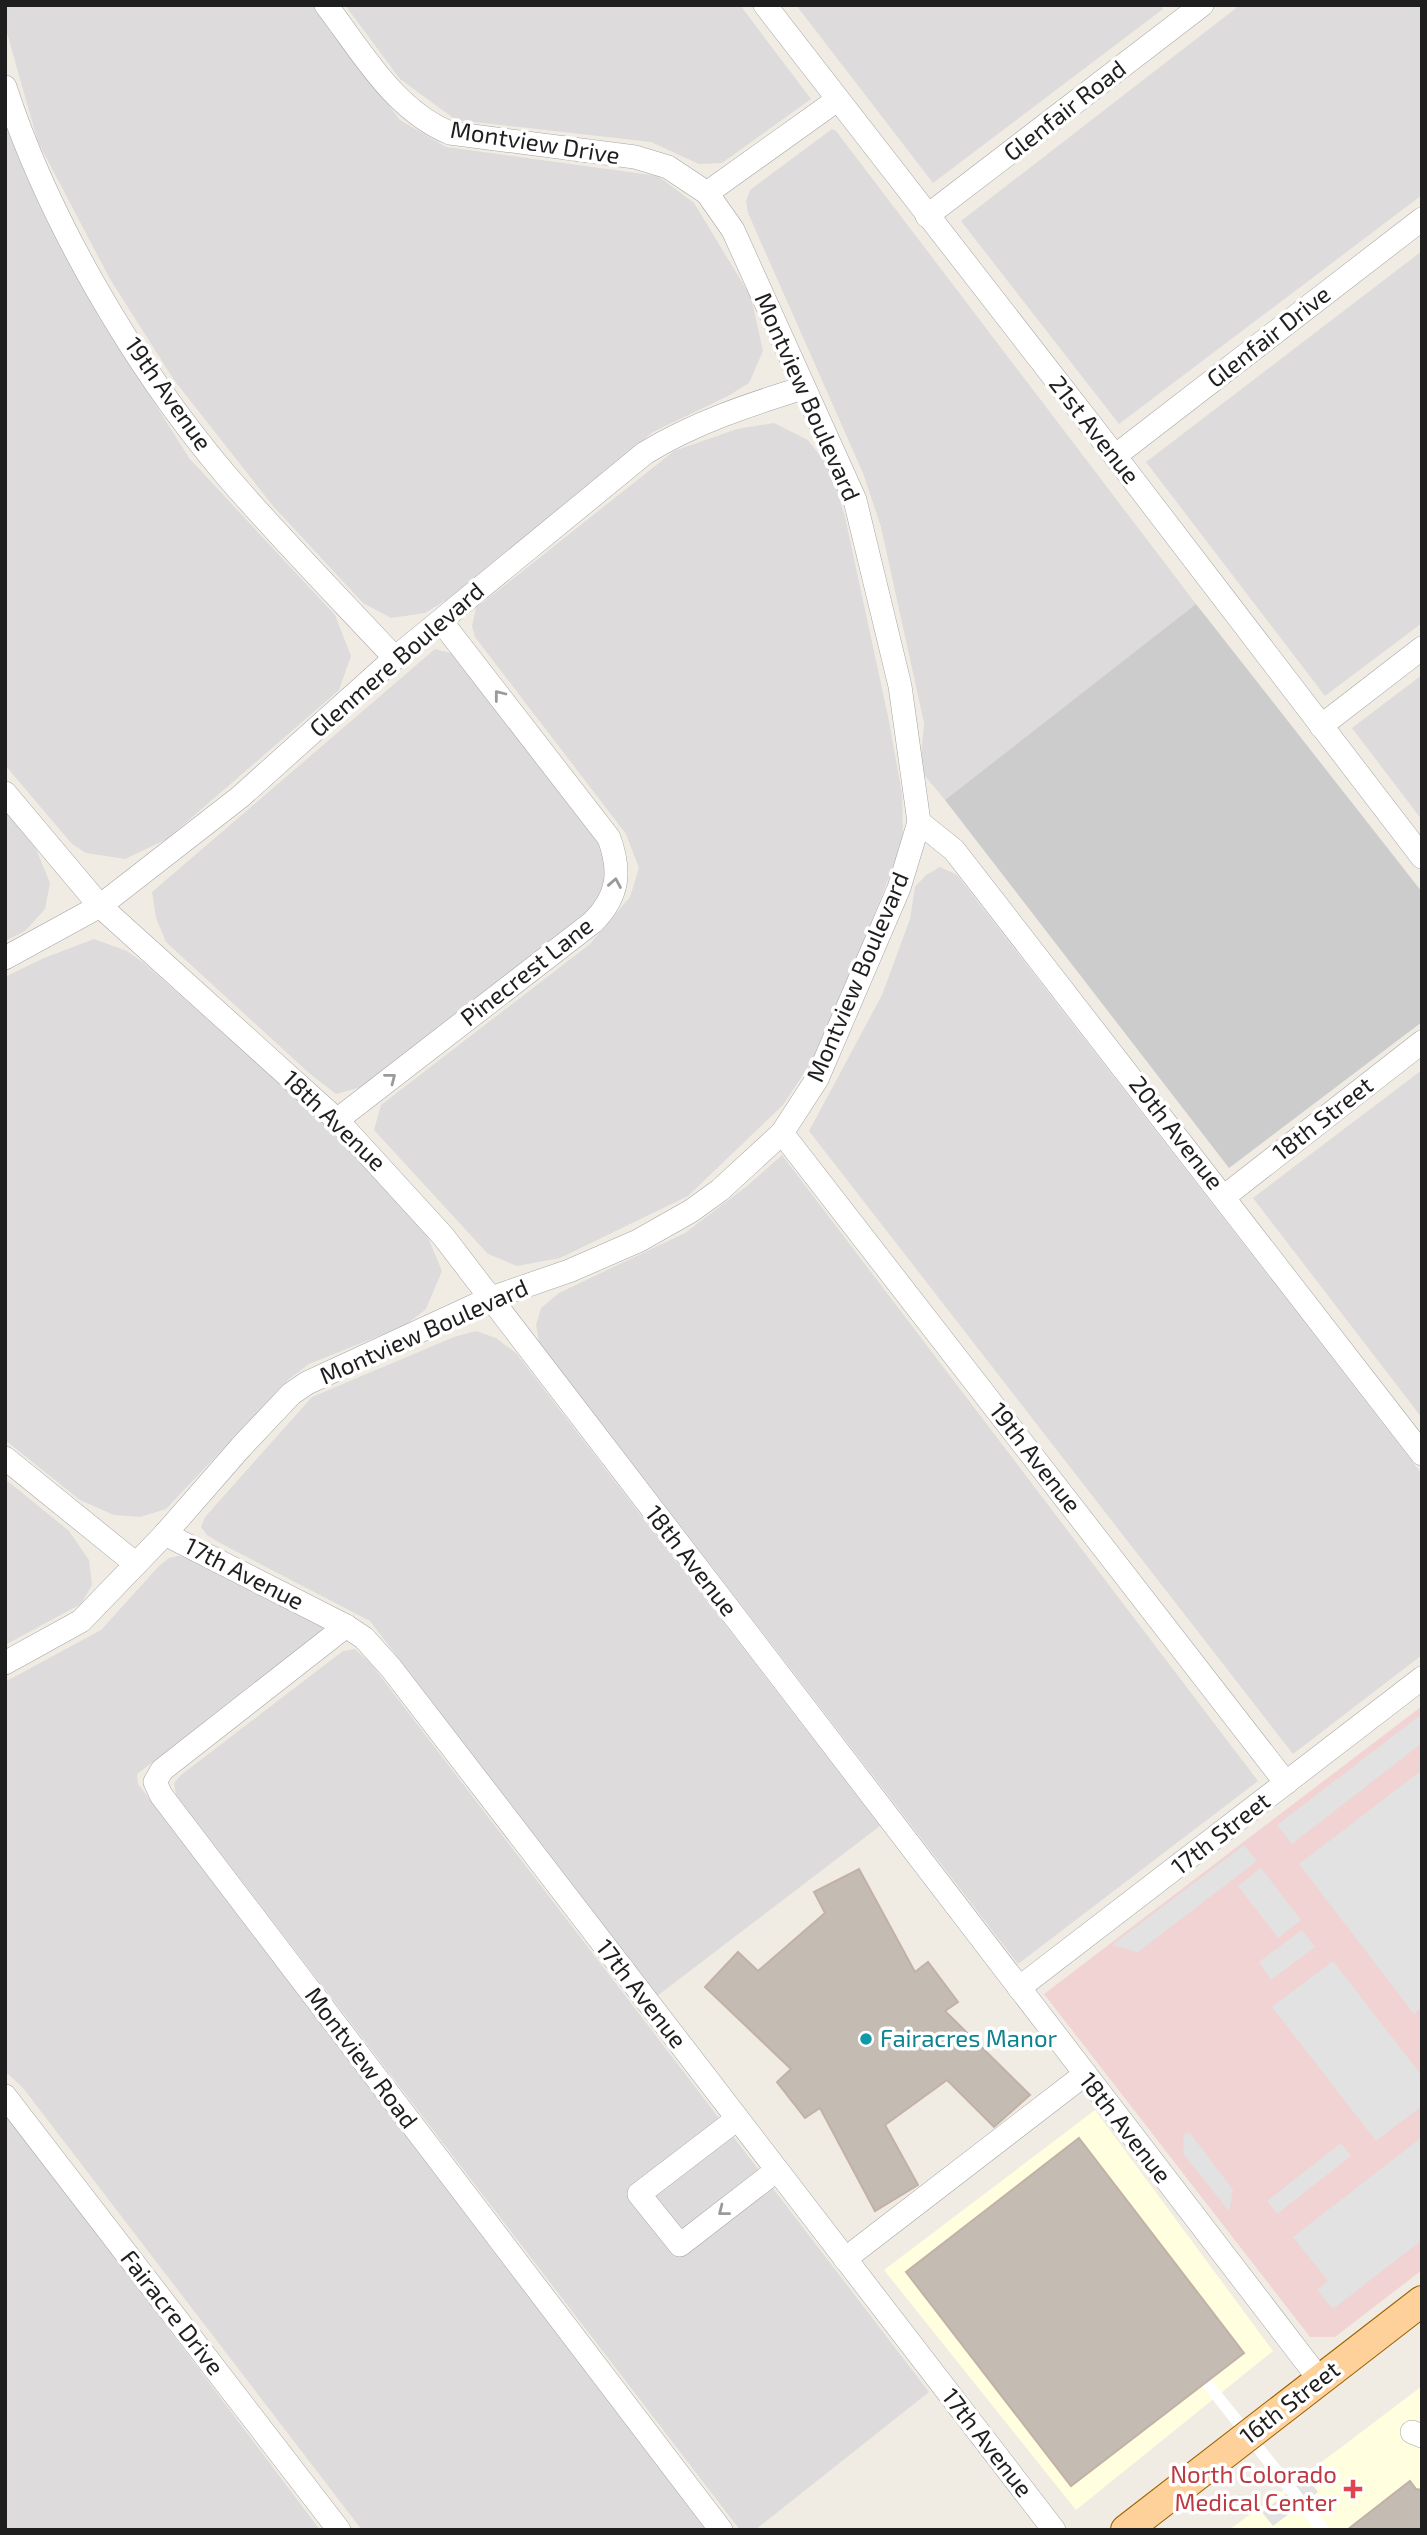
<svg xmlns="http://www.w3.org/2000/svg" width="1427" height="2535" viewBox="0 0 1427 2535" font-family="'Exo 2',sans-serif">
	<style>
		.residential { fill: #dddbdb }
		.commercial { fill: #f1d3d3 }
		.education { fill: #fffede }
		.religious { fill: #ccc }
		.parking { fill: #e2e2e2 }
		.pier { fill: #fff }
		.building { fill: #c4bbb3; stroke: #c2b1a6; stroke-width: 2 }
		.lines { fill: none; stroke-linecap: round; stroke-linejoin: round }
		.minor-casing { stroke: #a5a5a5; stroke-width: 24 }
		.major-casing { stroke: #996200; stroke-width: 32 }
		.minor { stroke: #fff; stroke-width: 23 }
		.major { stroke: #ffd19a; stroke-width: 30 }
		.oneway { stroke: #9a9a9a }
		.culture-dot { fill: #0f9aa8; stroke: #fff; stroke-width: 2.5 }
		.health-dot { fill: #e0444e; stroke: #fff; stroke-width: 2.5 }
		.labels { text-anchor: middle; stroke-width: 7; stroke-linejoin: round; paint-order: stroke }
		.street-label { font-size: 24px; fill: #1e1e1e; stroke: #fff }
		.culture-label { font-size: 24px; fill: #0d838f; stroke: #fff; text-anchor: start }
		.health-label { font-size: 24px; fill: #be3a42; stroke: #fff; text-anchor: end }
	</style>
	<rect width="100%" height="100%" fill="#f0ece4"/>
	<!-- residential -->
	<g class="residential">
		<path d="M5,5H312L400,120L446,147L658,176L694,203L751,297L763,351L749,383L728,396L653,432L448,599L425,613L391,618L363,603L273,506L174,380L110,279L38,142L5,26Z"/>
		<path d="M345,5H740L811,99L722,163L699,164L651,142L456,120L400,79Z"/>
		<path d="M796,5H1161L1163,9L933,183Z"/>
		<path d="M1240,5H1422V195L1119,424L961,221Z"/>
		<path d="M5,117L82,287L189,458L335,615L351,656L339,690L167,839L125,859L86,853L72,844L5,765Z"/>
		<path d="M832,129L836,131L1196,604L945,800L920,770L924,723L881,527L863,473L748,213L746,201L750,190Z"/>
		<path d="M1422,251V623L1325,696L1146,462Z"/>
		<path d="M774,423L808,440L831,470L845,517L889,721L902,794L903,841L825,1041L783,1105L688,1196L560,1258L517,1266L488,1254L374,1130L381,1105L590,944L630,897L639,868L626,834L475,637L472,626L476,608L674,451L737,429Z"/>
		<path d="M435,649L458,655L606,852L608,876L595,905L361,1087L336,1094L309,1073L166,942L156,918L152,892Z"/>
		<path d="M1422,675V820L1352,728Z"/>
		<path d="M5,810L36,849L50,883L45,909L25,931L5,941Z"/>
		<path d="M940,867L957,875L1422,1474V1655L1293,1754L809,1131L882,995L910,919L915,887L926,875Z"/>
		<path d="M94,939L127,951L145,964L336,1133L423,1226L442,1271L426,1309L406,1325L309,1364L289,1379L166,1509L140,1517L114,1515L80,1500L5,1440V977L44,958Z"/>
		<path d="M1422,1070V1418L1253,1198Z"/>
		<path d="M782,1155L1258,1781L1018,1964L539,1342L536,1325L541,1308L559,1293L685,1233L747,1186Z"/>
		<path d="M476,1331L496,1338L516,1353L880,1826L657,1996L370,1621L220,1543L207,1535L201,1527L205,1517L312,1397L454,1337Z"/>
		<path d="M5,1479L69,1531L89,1560L92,1585L81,1604L5,1645Z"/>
		<path d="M178,1556L194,1559L323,1627L322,1634L137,1774L138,1784L706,2530H362L23,2088L5,2071V1682L101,1630L159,1566L169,1558Z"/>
		<path d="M355,1649L371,1664L929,2392L755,2530H740L176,1795L174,1783L181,1775L343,1651Z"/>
		<path d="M5,2114L58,2182L320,2530H5Z"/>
	</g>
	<!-- commercial -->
	<path class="commercial" d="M1422,1706V2270L1335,2337H1310L1044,1994Z"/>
	<!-- education -->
	<g class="education">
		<path d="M1095,2110L1273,2351L1076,2510L884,2270Z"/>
		<path d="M1422,2386V2530H1229L1339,2449Z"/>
	</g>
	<!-- religious -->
	<path class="religious" d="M1196,604L1422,892V1022L1229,1168L945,800Z"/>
	<!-- parking -->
	<g class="parking">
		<path d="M1422,1714V1743L1292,1844L1277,1825Z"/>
		<path d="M1422,1770V2007L1414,2014L1299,1864Z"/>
		<path d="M1244,1845L1257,1861L1138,1952L1112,1945Z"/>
		<path d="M1261,1868L1301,1920L1278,1938L1238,1886Z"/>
		<path d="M1302,1930L1315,1947L1271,1980L1259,1962Z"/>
		<path d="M1333,1961L1422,2076V2106L1376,2141L1272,2007Z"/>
		<path d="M1190,2133L1233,2190L1229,2211L1184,2155L1183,2134Z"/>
		<path d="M1422,2137V2240L1333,2309L1317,2290L1328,2281L1293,2237Z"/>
		<path d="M1341,2143L1351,2156L1277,2214L1267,2201Z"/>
		<path d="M1307,2478L1318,2492L1273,2526L1262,2512Z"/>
	</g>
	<!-- pier -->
	<path class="pier" d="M1211,2379L1331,2530H1315L1202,2386Z"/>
	<!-- building -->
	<g class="building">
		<path d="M859,1869L915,1972L928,1962L958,2002L945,2011L1030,2095L994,2127L947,2080L885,2125L918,2185L875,2211L820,2108L805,2118L777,2082L791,2069L705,1987L738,1952L758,1971L825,1913L814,1892Z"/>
		<path d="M1079,2138L1244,2353L1071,2486L906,2272Z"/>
		<path d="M1410,2481L1416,2489L1422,2490V2530H1347Z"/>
	</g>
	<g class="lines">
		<!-- minor casing -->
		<g class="minor-casing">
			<g id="minor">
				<path d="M765,5L1115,456L1422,857"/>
				<path d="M5,87C49,221 134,366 225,474C279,537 338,597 395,658"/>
				<path d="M707,193L837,100"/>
				<path d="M927,216L1202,5"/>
				<path d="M1115,456L1422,219"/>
				<path d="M1321,726L1422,648"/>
				<path d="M5,793L100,906L337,1120L443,1236L1320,2380"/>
				<path d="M919,822L954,850L1422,1454"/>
				<path d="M5,958L100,906L240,797L395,658L645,453C694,423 748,405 803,388"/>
				<path d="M337,1120L593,922C619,896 621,871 609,838L441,621"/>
				<path d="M782,1133L1286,1783"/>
				<path d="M1225,1196L1422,1042"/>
				<path d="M5,1458L136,1564"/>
				<path d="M165,1534L346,1626L364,1638L391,1668L1054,2530"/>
				<path d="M346,1626L162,1770L155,1782L161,1795L721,2530"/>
				<path d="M5,1663L81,1621L165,1534L241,1447L291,1394L307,1383L491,1298L569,1271L638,1241L691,1211L720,1190L782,1133L817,1079L899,888L919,822L900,686L855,500L733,230L707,193L668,167L635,157L450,133C394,110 362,52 326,5"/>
				<path d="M1019,1988L1422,1678"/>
				<path d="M5,2096L339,2530"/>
				<path d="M737,2119L639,2194L680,2245L777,2170"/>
				<path d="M845,2259L1084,2075"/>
				<path d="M1412,2432L1422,2436"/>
			</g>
		</g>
		<!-- major casing -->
		<g class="major-casing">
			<path id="major" d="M1126,2530L1422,2301"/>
		</g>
		<!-- minor -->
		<use href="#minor" class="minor"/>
		<!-- major -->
		<use href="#major" class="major"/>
	</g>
	<!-- one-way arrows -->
	<defs><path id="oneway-chevron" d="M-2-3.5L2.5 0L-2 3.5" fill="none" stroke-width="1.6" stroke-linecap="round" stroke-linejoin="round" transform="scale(1.75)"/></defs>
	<g class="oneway">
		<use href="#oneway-chevron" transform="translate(499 695) rotate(-128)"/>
		<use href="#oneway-chevron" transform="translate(615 883) rotate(-80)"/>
		<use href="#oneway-chevron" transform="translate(391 1078) rotate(-38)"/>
		<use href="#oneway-chevron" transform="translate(723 2211) rotate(142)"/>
	</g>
	<!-- markers -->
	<circle class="culture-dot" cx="866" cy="2039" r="7"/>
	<path class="health-dot" d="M1349.5 2478.5h7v7h7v7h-7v7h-7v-7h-7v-7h7z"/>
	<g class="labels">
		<!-- street labels -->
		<g class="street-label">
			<text transform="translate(1065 111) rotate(-38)" y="8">Glenfair Road</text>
			<text transform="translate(535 143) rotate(9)" y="8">Montview Drive</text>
			<text transform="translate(1269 337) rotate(-38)" y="8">Glenfair Drive</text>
			<text transform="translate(168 394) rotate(55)" y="8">19th Avenue</text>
			<text transform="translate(807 397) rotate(66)" y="8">Montview Boulevard</text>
			<text transform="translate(1094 430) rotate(52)" y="8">21st Avenue</text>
			<text transform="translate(397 660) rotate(-41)" y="8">Glenmere Boulevard</text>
			<text transform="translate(527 972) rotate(-38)" y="8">Pinecrest Lane</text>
			<text transform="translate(858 977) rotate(-67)" y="8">Montview Boulevard</text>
			<text transform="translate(1323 1119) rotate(-38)" y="8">18th Street</text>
			<text transform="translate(334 1121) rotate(44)" y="8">18th Avenue</text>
			<text transform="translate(1176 1133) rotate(52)" y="8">20th Avenue</text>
			<text transform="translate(424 1332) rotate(-24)" y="8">Montview Boulevard</text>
			<text transform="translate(1035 1458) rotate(52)" y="8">19th Avenue</text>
			<text transform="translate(691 1561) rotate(52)" y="8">18th Avenue</text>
			<text transform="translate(244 1574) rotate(27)" y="8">17th Avenue</text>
			<text transform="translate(1221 1834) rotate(-38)" y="8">17th Street</text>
			<text transform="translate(641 1994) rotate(52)" y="8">17th Avenue</text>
			<text transform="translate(361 2058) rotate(53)" y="8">Montview Road</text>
			<text transform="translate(1125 2128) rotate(52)" y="8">18th Avenue</text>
			<text transform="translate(172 2313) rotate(52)" y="8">Fairacre Drive</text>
			<text transform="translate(1290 2403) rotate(-38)" y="8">16th Street</text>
			<text transform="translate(987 2443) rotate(52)" y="8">17th Avenue</text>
		</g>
		<!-- culture labels -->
		<g class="culture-label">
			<text x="880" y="2047">Fairacres Manor</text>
		</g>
		<!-- health labels -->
		<g class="health-label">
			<text x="1337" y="2483">North Colorado<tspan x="1337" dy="28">Medical Center</tspan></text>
		</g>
	</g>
	<!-- border -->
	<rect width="1427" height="2535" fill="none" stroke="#1e1e1e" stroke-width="14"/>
</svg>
